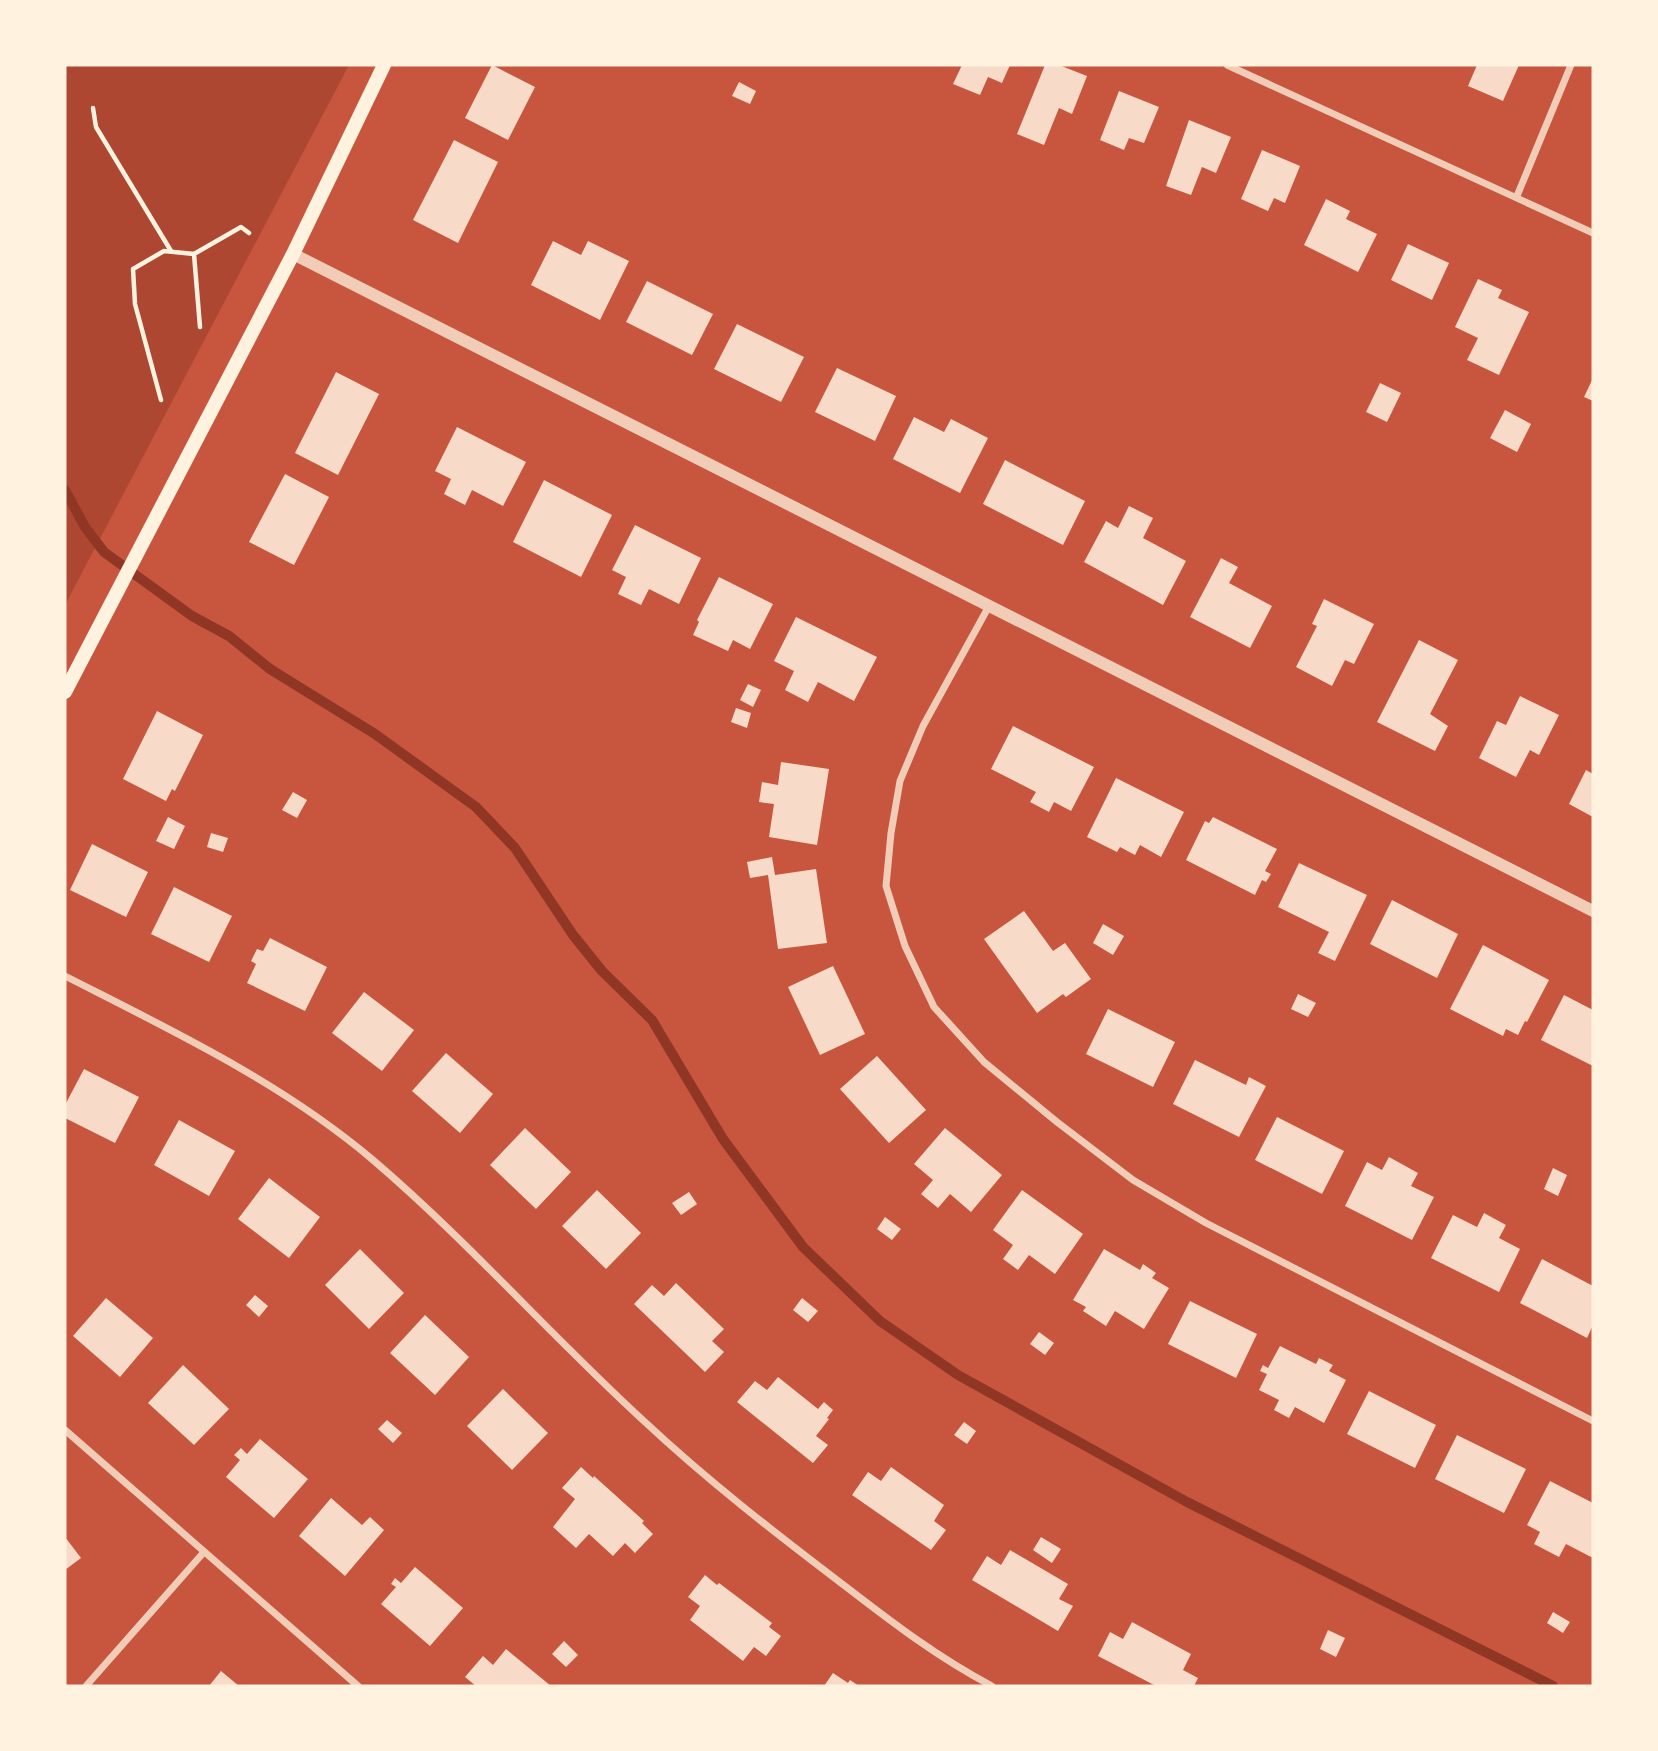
<svg xmlns="http://www.w3.org/2000/svg" width="1658" height="1751" viewBox="0 0 1658 1751" font-family="'PT Sans',sans-serif">
	<style>
		.green { fill: #ae4732 }
		.lines { fill: none; stroke-linecap: round; stroke-linejoin: round }
		.stream { stroke: #8f3625; stroke-width: 10 }
		.building { fill: #f7dbc8 }
		.path { stroke: #fff3e0; stroke-width: 4.5 }
		.minor { stroke: #f1ccb7; stroke-width: 7 }
		.tertiary { stroke: #f1ccb7; stroke-width: 12 }
		.secondary { stroke: #fff3e0; stroke-width: 14 }
	</style>
	<rect width="100%" height="100%" fill="#c8553d"/>
	<!-- green -->
	<path class="green" d="M65,65H349L65,605Z"/>
	<g class="lines">
		<!-- stream -->
		<path class="stream" d="M65,490L85,527L104,552L192,616L229,636L270,669L375,734L476,807L515,848L573,935L602,971L652,1020L723,1139L803,1247L880,1321L958,1375L1187,1502L1553,1686"/>
	</g>
	<!-- building -->
	<g class="building">
		<path d="M492,65L535,87L508,140L465,118Z"/>
		<path d="M962,65H1010L1002,83L988,77L980,95L953,84Z"/>
		<path d="M1045,65H1059L1087,76L1072,114L1059,108L1044,145L1017,134Z"/>
		<path d="M1477,65H1519L1503,101L1468,86Z"/>
		<path d="M739,82L756,91L750,104L732,96Z"/>
		<path d="M1119,91L1159,107L1144,143L1129,138L1124,150L1100,140Z"/>
		<path d="M1189,120L1231,137L1216,173L1202,167L1191,195L1166,186Z"/>
		<path d="M454,140L498,162L458,243L413,220Z"/>
		<path d="M1262,150L1300,166L1285,203L1274,198L1268,211L1241,199Z"/>
		<path d="M1326,199L1350,211L1346,219L1377,234L1358,272L1304,245Z"/>
		<path d="M553,241L581,255L588,241L629,261L600,320L531,285Z"/>
		<path d="M1408,244L1449,263L1432,300L1391,280Z"/>
		<path d="M1478,279L1502,290L1498,298L1529,312L1499,375L1467,360L1478,338L1455,327Z"/>
		<path d="M647,281L713,314L692,355L626,322Z"/>
		<path d="M737,324L804,357L781,402L714,369Z"/>
		<path d="M837,368L896,396L875,441L815,412Z"/>
		<path d="M336,372L379,394L338,475L295,453Z"/>
		<path d="M1593,378V401L1584,397Z"/>
		<path d="M1380,383L1401,393L1387,422L1366,412Z"/>
		<path d="M1505,410L1531,424L1517,452L1490,438Z"/>
		<path d="M914,417L944,432L951,419L988,438L960,493L893,459Z"/>
		<path d="M457,427L526,462L503,506L472,490L465,505L444,494L451,479L435,471Z"/>
		<path d="M1005,460L1085,501L1063,545L983,504Z"/>
		<path d="M285,474L329,497L294,565L249,542Z"/>
		<path d="M544,480L612,515L581,577L513,542Z"/>
		<path d="M1129,506L1153,518L1143,538L1186,561L1163,605L1084,562L1106,521L1118,528Z"/>
		<path d="M635,525L701,558L679,604L649,589L641,605L618,594L626,577L612,570Z"/>
		<path d="M1221,558L1238,567L1229,583L1272,606L1250,648L1190,617Z"/>
		<path d="M719,577L773,604L750,649L733,640L728,651L693,635L699,622L697,620Z"/>
		<path d="M1324,599L1374,624L1354,664L1345,660L1332,686L1296,667L1317,626L1312,624Z"/>
		<path d="M796,617L877,657L854,701L818,682L808,702L785,690L794,671L774,661Z"/>
		<path d="M1419,640L1458,660L1430,714L1448,726L1435,751L1377,722Z"/>
		<path d="M748,684L761,690L753,707L740,700Z"/>
		<path d="M1520,696L1559,715L1539,755L1530,750L1516,777L1479,758L1497,721L1506,725Z"/>
		<path d="M736,708L751,713L747,728L731,722Z"/>
		<path d="M157,711L203,735L175,791L172,789L166,801L123,779Z"/>
		<path d="M1013,726L1094,767L1071,811L1054,802L1049,812L1030,802L1036,792L991,769Z"/>
		<path d="M781,762L829,769L817,845L769,837L774,804L759,802L762,782L778,785Z"/>
		<path d="M1586,770L1593,774V817L1569,804Z"/>
		<path d="M1116,778L1184,812L1161,857L1140,845L1135,855L1120,847L1117,852L1087,837Z"/>
		<path d="M293,792L307,800L297,818L282,810Z"/>
		<path d="M168,817L185,826L174,849L156,841Z"/>
		<path d="M1213,817L1277,849L1265,871L1271,874L1266,882L1262,880L1255,895L1186,860L1205,821L1209,823Z"/>
		<path d="M211,833L228,838L223,852L207,847Z"/>
		<path d="M92,844L148,872L126,917L70,890Z"/>
		<path d="M772,857L775,875L816,869L827,943L778,949L768,875L750,878L747,862Z"/>
		<path d="M1299,863L1367,895L1335,961L1318,953L1329,932L1278,907Z"/>
		<path d="M174,887L232,916L209,962L151,934Z"/>
		<path d="M1392,900L1458,934L1437,978L1370,944Z"/>
		<path d="M1024,911L1053,951L1065,943L1091,979L1066,997L1063,994L1037,1013L984,939Z"/>
		<path d="M1103,924L1124,936L1113,955L1093,943Z"/>
		<path d="M270,938L327,967L305,1011L247,983L256,964L251,961L257,949L263,951Z"/>
		<path d="M1483,945L1549,980L1527,1022L1525,1021L1518,1035L1506,1029L1503,1036L1450,1009Z"/>
		<path d="M833,966L865,1034L820,1055L788,987Z"/>
		<path d="M364,992L414,1030L382,1071L332,1033Z"/>
		<path d="M1298,994L1316,1003L1308,1017L1291,1009Z"/>
		<path d="M1564,995L1593,1010V1066L1541,1040Z"/>
		<path d="M1108,1009L1175,1042L1153,1087L1086,1054Z"/>
		<path d="M446,1053L493,1094L460,1133L412,1091Z"/>
		<path d="M877,1056L926,1110L889,1143L840,1089Z"/>
		<path d="M1195,1060L1246,1085L1249,1077L1266,1086L1239,1137L1173,1104Z"/>
		<path d="M84,1069L139,1097L115,1143L65,1118V1105Z"/>
		<path d="M1277,1117L1344,1151L1322,1194L1255,1160Z"/>
		<path d="M179,1120L235,1151L209,1196L154,1165Z"/>
		<path d="M525,1128L571,1172L536,1209L490,1165Z"/>
		<path d="M945,1128L1002,1175L971,1212L950,1194L938,1208L921,1194L933,1180L914,1164Z"/>
		<path d="M1389,1157L1418,1173L1411,1186L1434,1197L1412,1240L1345,1206L1367,1162L1382,1170Z"/>
		<path d="M1553,1168L1567,1175L1558,1196L1544,1189Z"/>
		<path d="M269,1178L320,1217L289,1258L238,1219Z"/>
		<path d="M597,1190L641,1233L606,1269L562,1226Z"/>
		<path d="M1022,1190L1083,1234L1055,1274L1029,1255L1018,1270L1003,1259L1013,1245L993,1230Z"/>
		<path d="M689,1192L697,1204L681,1215L672,1203Z"/>
		<path d="M1484,1213L1506,1225L1499,1238L1520,1249L1499,1292L1431,1258L1453,1215L1477,1227Z"/>
		<path d="M885,1217L901,1229L892,1240L877,1229Z"/>
		<path d="M360,1249L404,1293L369,1329L325,1285Z"/>
		<path d="M1104,1249L1140,1270L1143,1264L1156,1273L1152,1278L1169,1288L1144,1329L1115,1311L1106,1326L1083,1311L1086,1307L1073,1300Z"/>
		<path d="M1542,1259L1593,1286V1325L1587,1338L1520,1303Z"/>
		<path d="M676,1283L724,1329L712,1341L724,1352L705,1372L634,1304L652,1285L664,1296Z"/>
		<path d="M255,1295L268,1306L259,1317L246,1305Z"/>
		<path d="M106,1298L153,1338L120,1377L73,1336Z"/>
		<path d="M802,1298L818,1311L808,1322L793,1310Z"/>
		<path d="M1190,1301L1257,1334L1236,1378L1168,1344Z"/>
		<path d="M425,1315L469,1357L435,1395L390,1353Z"/>
		<path d="M1039,1332L1054,1343L1045,1355L1030,1344Z"/>
		<path d="M1280,1346L1316,1364L1319,1358L1333,1365L1329,1371L1346,1380L1324,1423L1295,1407L1289,1418L1274,1410L1279,1400L1259,1390L1267,1374L1260,1371L1263,1365L1268,1368Z"/>
		<path d="M183,1365L229,1409L194,1445L148,1403Z"/>
		<path d="M778,1377L818,1409L824,1402L833,1410L827,1418L829,1419L816,1436L828,1445L813,1463L737,1402L755,1381L767,1390Z"/>
		<path d="M503,1389L548,1433L512,1470L467,1426Z"/>
		<path d="M1369,1391L1436,1425L1415,1468L1347,1434Z"/>
		<path d="M387,1420L402,1433L393,1443L378,1429Z"/>
		<path d="M964,1422L976,1431L967,1444L954,1435Z"/>
		<path d="M1457,1435L1526,1469L1504,1513L1435,1479Z"/>
		<path d="M260,1439L308,1479L274,1518L226,1477L240,1460L234,1455L241,1448L247,1454Z"/>
		<path d="M581,1467L593,1478L594,1476L644,1521L642,1523L653,1534L635,1553L625,1543L613,1556L589,1534L576,1548L553,1527L575,1499L562,1488Z"/>
		<path d="M891,1467L944,1505L934,1521L946,1530L931,1550L852,1495L868,1472L881,1481Z"/>
		<path d="M1550,1481L1593,1503V1558L1566,1544L1559,1557L1534,1544L1540,1532L1527,1525Z"/>
		<path d="M331,1498L362,1525L370,1517L384,1530L345,1576L299,1536Z"/>
		<path d="M65,1537L81,1558L65,1570Z"/>
		<path d="M1041,1537L1061,1549L1052,1563L1033,1550Z"/>
		<path d="M1010,1550L1068,1584L1059,1599L1073,1606L1058,1631L972,1580L987,1556L1001,1565Z"/>
		<path d="M415,1567L463,1608L430,1646L381,1604L396,1587L391,1584L395,1578L401,1583Z"/>
		<path d="M705,1575L717,1585L719,1583L772,1623L769,1627L781,1636L766,1656L754,1647L743,1661L690,1620L700,1606L688,1597Z"/>
		<path d="M1553,1612L1570,1622L1563,1633L1547,1623Z"/>
		<path d="M1132,1622L1191,1654L1183,1670L1198,1678L1194,1686H1156L1098,1656L1110,1632L1123,1639Z"/>
		<path d="M1328,1630L1345,1638L1336,1657L1320,1649Z"/>
		<path d="M564,1641L578,1655L566,1667L552,1654Z"/>
		<path d="M506,1649L551,1686H476L465,1677L483,1656L493,1665Z"/>
		<path d="M221,1671L239,1686H209Z"/>
		<path d="M833,1673L848,1683L850,1680L859,1686H824Z"/>
	</g>
	<g class="lines">
		<!-- path -->
		<g class="path">
			<path d="M93,108L96,127L171,251"/>
			<path d="M200,327L194,254L241,227L249,233"/>
			<path d="M161,400L135,304L133,269L164,251L194,254"/>
		</g>
		<!-- minor -->
		<g class="minor">
			<path d="M1227,65L1593,233"/>
			<path d="M1517,196L1571,65"/>
			<path d="M989,606L923,726L900,781L891,833L886,886L905,946L934,1007L984,1062L1057,1122L1133,1180L1206,1223L1593,1421"/>
			<path d="M65,976C171,1030 281,1082 373,1160C469,1242 552,1337 645,1422C707,1480 774,1532 841,1583C889,1620 938,1658 992,1686"/>
			<path d="M65,1430L358,1686"/>
			<path d="M86,1686L204,1552"/>
		</g>
		<!-- tertiary -->
		<path class="tertiary" d="M293,254L1593,911"/>
		<!-- secondary -->
		<path class="secondary" d="M65,692L293,254L384,65"/>
	</g>
	<!-- border -->
	<rect width="1658" height="1751" fill="none" stroke="#fff3e0" stroke-width="133"/>
</svg>
